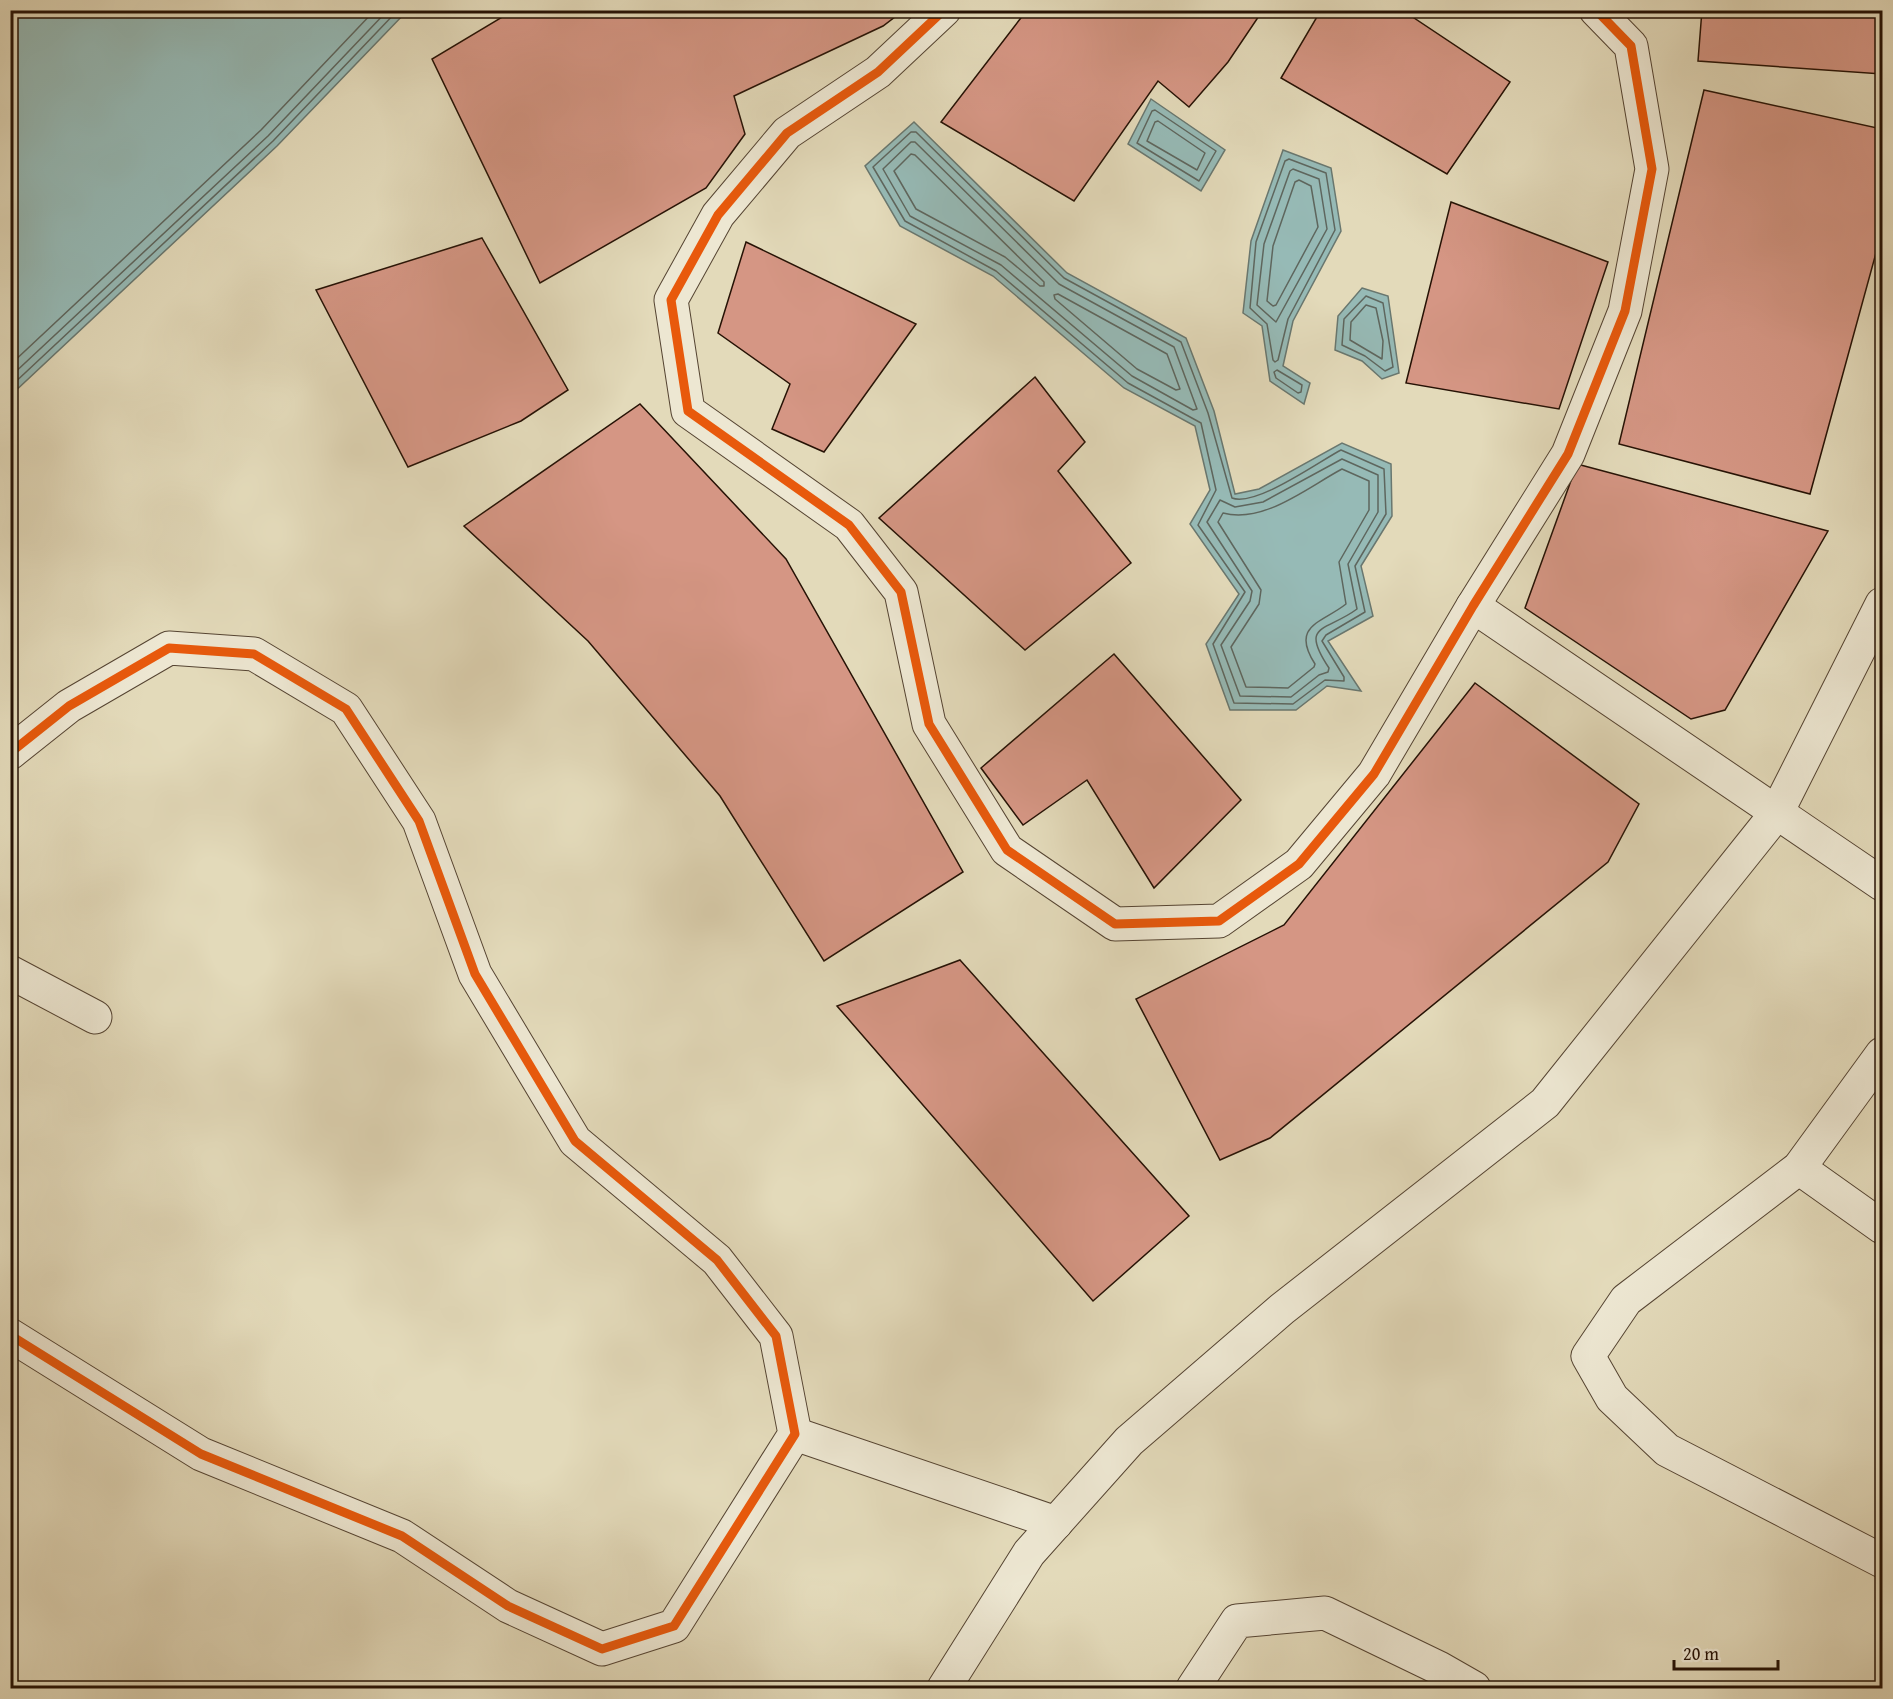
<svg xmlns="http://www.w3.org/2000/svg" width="1893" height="1699" viewBox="0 0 1893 1699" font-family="'Gentium Book Plus',serif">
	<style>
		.water { fill: #96bab6; stroke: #69776f; stroke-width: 1.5 }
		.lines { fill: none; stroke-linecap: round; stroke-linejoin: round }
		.shore { stroke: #5e665e; stroke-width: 1.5 }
		.building { fill: #d59684; stroke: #261205; stroke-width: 1.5 }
		.minor-casing { stroke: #554432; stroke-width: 35 }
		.minor { stroke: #ede7d2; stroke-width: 33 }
		.cycleway-casing { stroke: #ede7d2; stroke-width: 13 }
		.cycleway { stroke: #e8590c; stroke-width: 9 }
	</style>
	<rect width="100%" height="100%" fill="#e3daba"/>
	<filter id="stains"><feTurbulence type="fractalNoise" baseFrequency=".00333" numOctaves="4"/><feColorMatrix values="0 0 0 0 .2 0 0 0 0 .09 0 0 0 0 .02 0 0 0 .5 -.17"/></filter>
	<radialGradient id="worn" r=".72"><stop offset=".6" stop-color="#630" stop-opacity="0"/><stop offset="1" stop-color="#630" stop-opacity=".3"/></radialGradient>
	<!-- water -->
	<g class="water">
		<path d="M11,10H407V11L277,146L11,395Z"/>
		<path d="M1151,99L1225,150L1201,191L1128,144Z"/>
		<path d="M914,122L1067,273L1186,338L1214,411L1235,494L1259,489L1342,443L1391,464L1392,516L1361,566L1373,616L1328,641L1361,691L1327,686L1296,710H1230L1206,644L1239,594L1190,524L1210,490L1195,426L1124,388L993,276L900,226L865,166Z"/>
		<path d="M1283,150L1331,168L1341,231L1293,321L1283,366L1310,383L1304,404L1270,381L1262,326L1243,313L1251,241Z"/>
		<path d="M1362,288L1388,296L1399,373L1382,379L1362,361L1335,350L1338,316Z"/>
	</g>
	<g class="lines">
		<!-- shore -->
		<g class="shore">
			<path d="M1155,110L1216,151L1199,181L1137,143L1152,111Z"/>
			<path d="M1158,121L1205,153L1197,170L1147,141L1155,122Z"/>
			<path d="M911,132H916L1064,278L1181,342L1208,413L1232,498C1256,507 1318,462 1341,450L1384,469L1386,514L1355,566L1365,612L1326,635L1322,641L1344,677V681L1325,680L1293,704L1234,703L1213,644L1245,592L1198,525L1216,490L1201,423L1128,383L996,271L905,221L873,167Z"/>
			<path d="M911,142H915L1059,284L1174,347L1197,409L1193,410L1132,376L1001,265L910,216L883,169Z"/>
			<path d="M911,154L915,155L1044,282V286H1040L1005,257L916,209L894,171Z"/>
			<path d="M1289,159L1326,173L1335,230L1288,319L1278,360L1275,362L1273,360L1267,324L1250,308L1256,242L1285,161Z"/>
			<path d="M1293,169L1319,179L1327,229L1276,322L1257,305L1264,244L1290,171Z"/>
			<path d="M1299,180L1311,186L1318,227L1276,305L1273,306L1267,301L1273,246L1295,182Z"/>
			<path d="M1058,294L1167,354L1180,389L1176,390L1137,369L1055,299L1054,295Z"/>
			<path d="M1366,296L1383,303L1393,367L1385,371L1365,356L1342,345L1344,319Z"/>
			<path d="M1366,305L1376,308L1383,341L1382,359L1350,340L1351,322Z"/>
			<path d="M10,365L261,130L375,10"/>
			<path d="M1277,370L1302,385L1301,392L1298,393L1276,378L1274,372Z"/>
			<path d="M10,377L268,136L388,10"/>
			<path d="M10,387L273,141L398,10"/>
			<path d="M1342,459L1378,475V512L1348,564L1357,609C1326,632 1299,623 1329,668L1328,672L1319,675L1291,697L1240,696L1221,645L1250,601L1252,591L1207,522L1220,500L1235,507L1263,502Z"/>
			<path d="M1342,469L1369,481V510L1339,562L1346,604C1322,623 1290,625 1315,664L1314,667L1288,688L1246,687L1231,647L1259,604L1261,590L1218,522L1223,513C1264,524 1308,487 1342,469Z"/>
		</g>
	</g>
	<!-- building -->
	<g class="building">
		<path d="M514,10H904L883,26L734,96L745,134L706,188L540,283L432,59Z"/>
		<path d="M1027,10H1263L1228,62L1189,107L1158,81L1074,201L941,122Z"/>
		<path d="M1321,10H1402L1510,82L1447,174L1281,78Z"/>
		<path d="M1702,10H1882V74L1698,61Z"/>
		<path d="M1704,90L1882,129V231L1810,494L1619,444Z"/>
		<path d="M1451,202L1608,262L1559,409L1406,383Z"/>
		<path d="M482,238L568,390L521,421L408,467L316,290Z"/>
		<path d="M746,242L916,324L824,452L772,429L790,384L718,333Z"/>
		<path d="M1035,377L1085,442L1058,471L1131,563L1025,650L879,518Z"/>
		<path d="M640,404L786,559L963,872L824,961L720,796L588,641L464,526Z"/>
		<path d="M1577,464L1828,531L1725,710L1691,719L1525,608Z"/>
		<path d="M1114,654L1241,800L1154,888L1087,780L1023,825L981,768Z"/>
		<path d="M1475,683L1639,804L1608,862L1270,1138L1220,1160L1136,999L1284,925Z"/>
		<path d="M960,960L1189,1216L1093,1301L837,1006Z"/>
	</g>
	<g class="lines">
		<!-- minor casing -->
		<g class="minor-casing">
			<g id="minor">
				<path d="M944,10L878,72L787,133L718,215L671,300L688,411L849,525L901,592L929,724L1007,850L1115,924L1219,921L1299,864L1374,774L1473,606L1568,454L1625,311L1652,169L1631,46L1596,10"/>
				<path d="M1473,606L1882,884"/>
				<path d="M10,753L69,706L169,648L254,654L346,709L419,821L475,974L575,1141L717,1260L776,1336L795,1434L674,1626L602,1649L508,1606L402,1536L201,1454L10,1335"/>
				<path d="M10,972L95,1017"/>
				<path d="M1882,1054L1799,1168L1626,1300L1588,1356L1612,1398L1667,1450L1882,1561"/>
				<path d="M1799,1168L1882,1227"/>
				<path d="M795,1434L1056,1523"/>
				<path d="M944,1688L1029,1553L1129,1441L1282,1309L1545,1103L1776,814L1882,604"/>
				<path d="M1193,1688L1237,1621L1325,1613L1439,1668L1474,1688"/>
			</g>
		</g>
		<!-- minor -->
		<use href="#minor" class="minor"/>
		<!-- cycleway casing -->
		<g class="cycleway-casing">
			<g id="cycleway">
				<path d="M944,10L878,72L787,133L718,215L671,300L688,411L849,525L901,592L929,724L1007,850L1115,924L1219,921L1299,864L1374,774L1473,606L1568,454L1625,311L1652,169L1631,46L1596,10"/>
				<path d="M10,753L69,706L169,648L254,654L346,709L419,821L475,974L575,1141L717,1260L776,1336L795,1434L674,1626L602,1649L508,1606L402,1536L201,1454L10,1335"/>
			</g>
		</g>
		<!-- cycleway -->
		<use href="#cycleway" class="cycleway"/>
	</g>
	<!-- margin -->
	<rect width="1893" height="1699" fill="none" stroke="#e3daba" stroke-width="36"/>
	<rect x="12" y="12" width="1869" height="1675" fill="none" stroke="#261205" stroke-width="3"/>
	<rect x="18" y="18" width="1857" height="1663" fill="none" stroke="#261205" stroke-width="1.5"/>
	<!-- scale -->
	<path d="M1674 1660v9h104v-9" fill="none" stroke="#261205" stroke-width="3"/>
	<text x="1683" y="1660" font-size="18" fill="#261205" stroke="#ede7d2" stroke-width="4.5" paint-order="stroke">20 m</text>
	<rect width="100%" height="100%" filter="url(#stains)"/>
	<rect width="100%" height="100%" fill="url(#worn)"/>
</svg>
